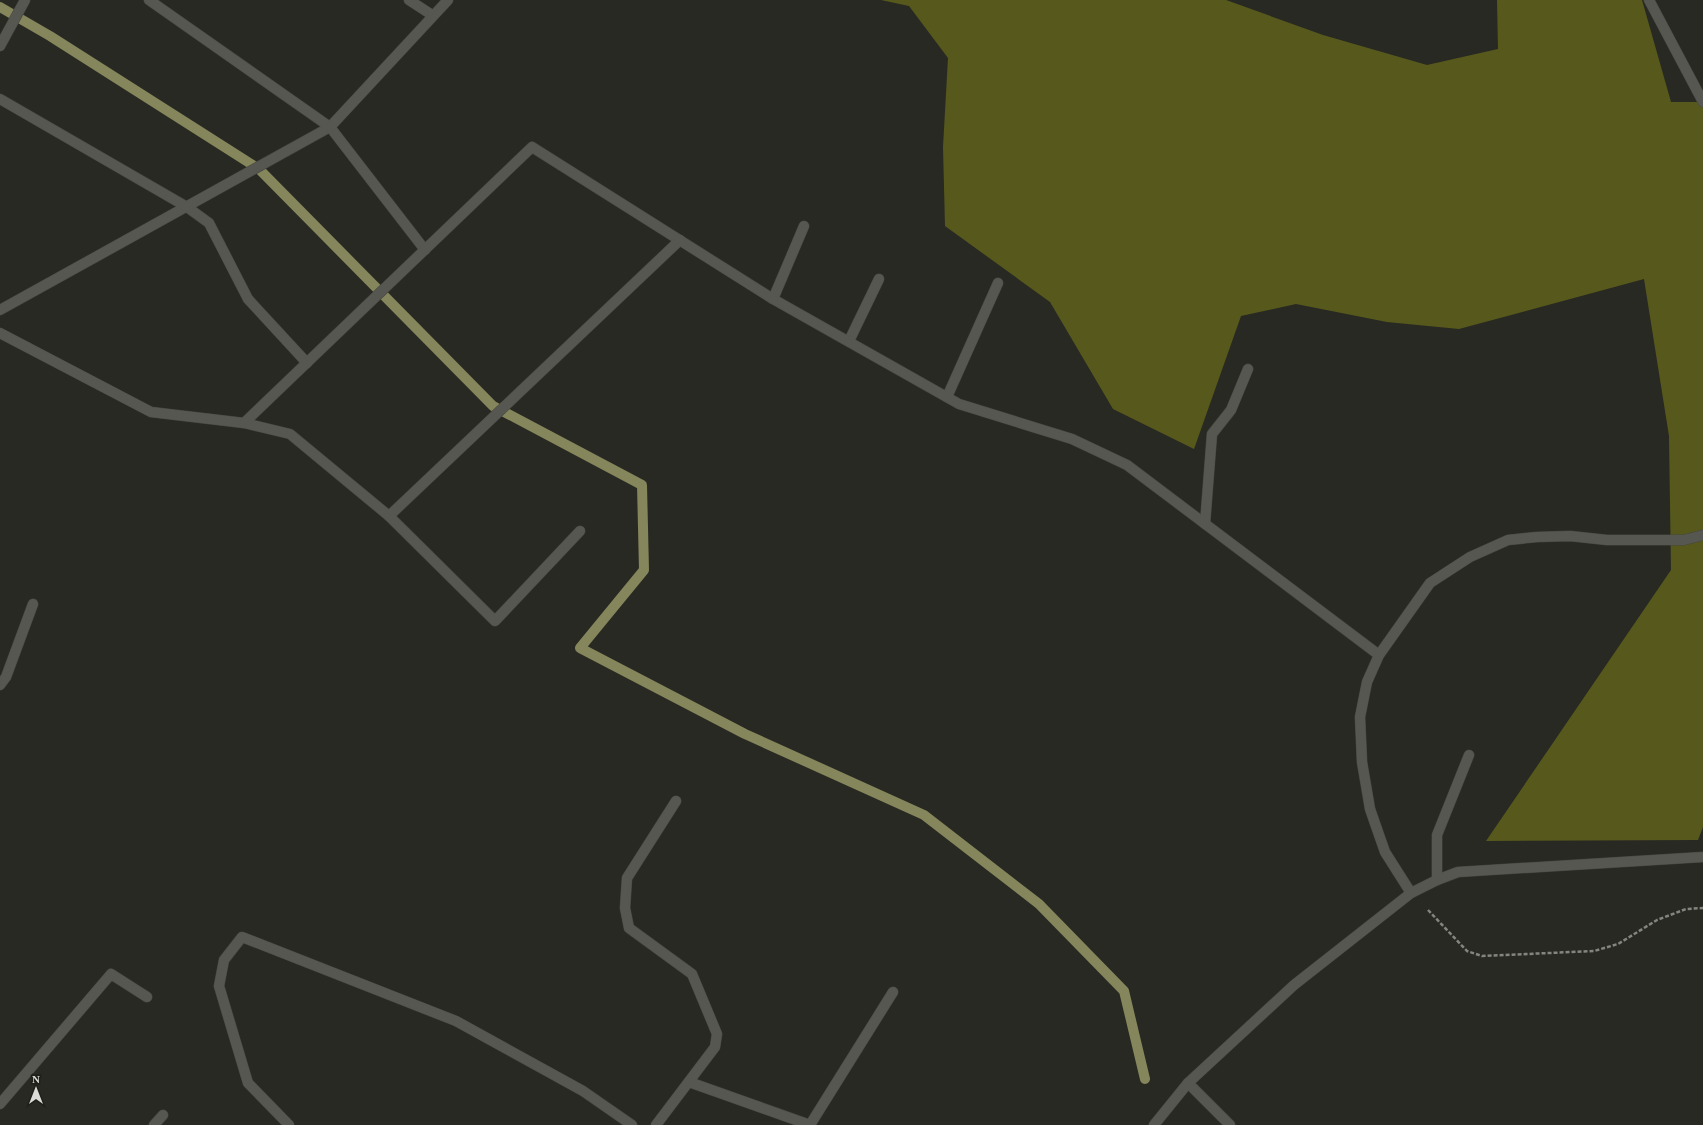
<svg xmlns="http://www.w3.org/2000/svg" width="1703" height="1125" viewBox="0 0 1703 1125" font-family="'Times New Roman',serif">
	<style>
		.forest { fill: #57591c }
		.lines { fill: none; stroke-linecap: round; stroke-linejoin: round }
		.stream { stroke: #85865b; stroke-width: 10 }
		.lane-casing { stroke: #464641; stroke-width: 11 }
		.street-casing { stroke: #464641; stroke-width: 11 }
		.secondary-casing { stroke: #464641; stroke-width: 11 }
		.path { stroke: #84857f; stroke-width: 2.5; stroke-dasharray: 4 2; stroke-linecap: butt }
		.lane { stroke: #565750; stroke-width: 10 }
		.street { stroke: #565750; stroke-width: 10 }
		.secondary { stroke: #565750; stroke-width: 10 }
	</style>
	<rect width="100%" height="100%" fill="#292923"/>
	<!-- forest -->
	<path class="forest" d="M881,0H1226L1323,35L1427,65L1498,49L1497,0H1642L1671,102H1703V827L1698,840L1486,841L1671,570L1669,436L1644,279L1459,329L1387,322L1296,304L1241,316L1194,449L1113,409L1050,302L945,226L943,147L948,58L909,6Z"/>
	<g class="lines">
		<!-- stream -->
		<path class="stream" d="M0,7L50,36L259,169L493,406L642,485L644,570L580,648L745,734L924,815L1039,904L1124,991L1145,1079"/>
		<!-- lane casing -->
		<g class="lane-casing">
			<g id="lane">
				<path d="M0,685L6,677L33,604"/>
				<path d="M689,1082L810,1125"/>
				<path d="M0,1104L111,974L147,997"/>
				<path d="M154,1125L163,1115"/>
				<path d="M289,1125L248,1083L219,986L224,960L242,937L456,1021L583,1091L632,1125"/>
				<path d="M656,1125L715,1047L717,1034L692,974L629,928L625,908L627,878L676,801"/>
				<path d="M810,1125L893,992"/>
			</g>
		</g>
		<!-- street casing -->
		<g class="street-casing">
			<g id="street">
				<path d="M149,0L330,127L425,250"/>
				<path d="M409,0L432,15"/>
				<path d="M1649,0L1703,102"/>
				<path d="M0,46L25,0"/>
				<path d="M0,99L187,207L209,223L248,299L307,363"/>
				<path d="M773,299L804,226"/>
				<path d="M0,310L330,127L448,0"/>
				<path d="M0,333L151,412L244,423L290,434L389,516L495,621L580,531"/>
				<path d="M849,341L879,279"/>
				<path d="M947,397L998,283"/>
				<path d="M244,423L532,147L773,299L959,404L1072,439L1127,465L1379,655"/>
				<path d="M389,516L680,240"/>
				<path d="M1205,524L1212,434L1231,410L1248,369"/>
				<path d="M1437,880V835L1469,755"/>
				<path d="M1411,893L1385,852L1370,809L1362,762L1360,717L1367,682L1379,655L1430,583L1470,557L1508,540L1537,537L1570,536L1607,540H1684L1703,535"/>
				<path d="M1188,1083L1230,1125"/>
			</g>
		</g>
		<!-- secondary casing -->
		<g class="secondary-casing">
			<path id="secondary" d="M1154,1125L1188,1083L1294,985L1411,893L1437,880L1458,872L1703,857"/>
		</g>
		<!-- path -->
		<path class="path" d="M1428,910L1467,951L1482,956L1594,951L1618,944L1657,920L1686,909L1703,908"/>
		<!-- lane -->
		<use href="#lane" class="lane"/>
		<!-- street -->
		<use href="#street" class="street"/>
		<!-- secondary -->
		<use href="#secondary" class="secondary"/>
	</g>
	<!-- north arrow -->
	<g transform="translate(36 1089)" stroke="#1f201a" stroke-width="3" paint-order="stroke">
	<path d="M0-3L7 15L0 10L-7 15Z" fill="#dadbd6"/>
	<text y="-6" font-size="11" font-weight="bold" text-anchor="middle" fill="#dadbd6">N</text>
	</g>
</svg>
